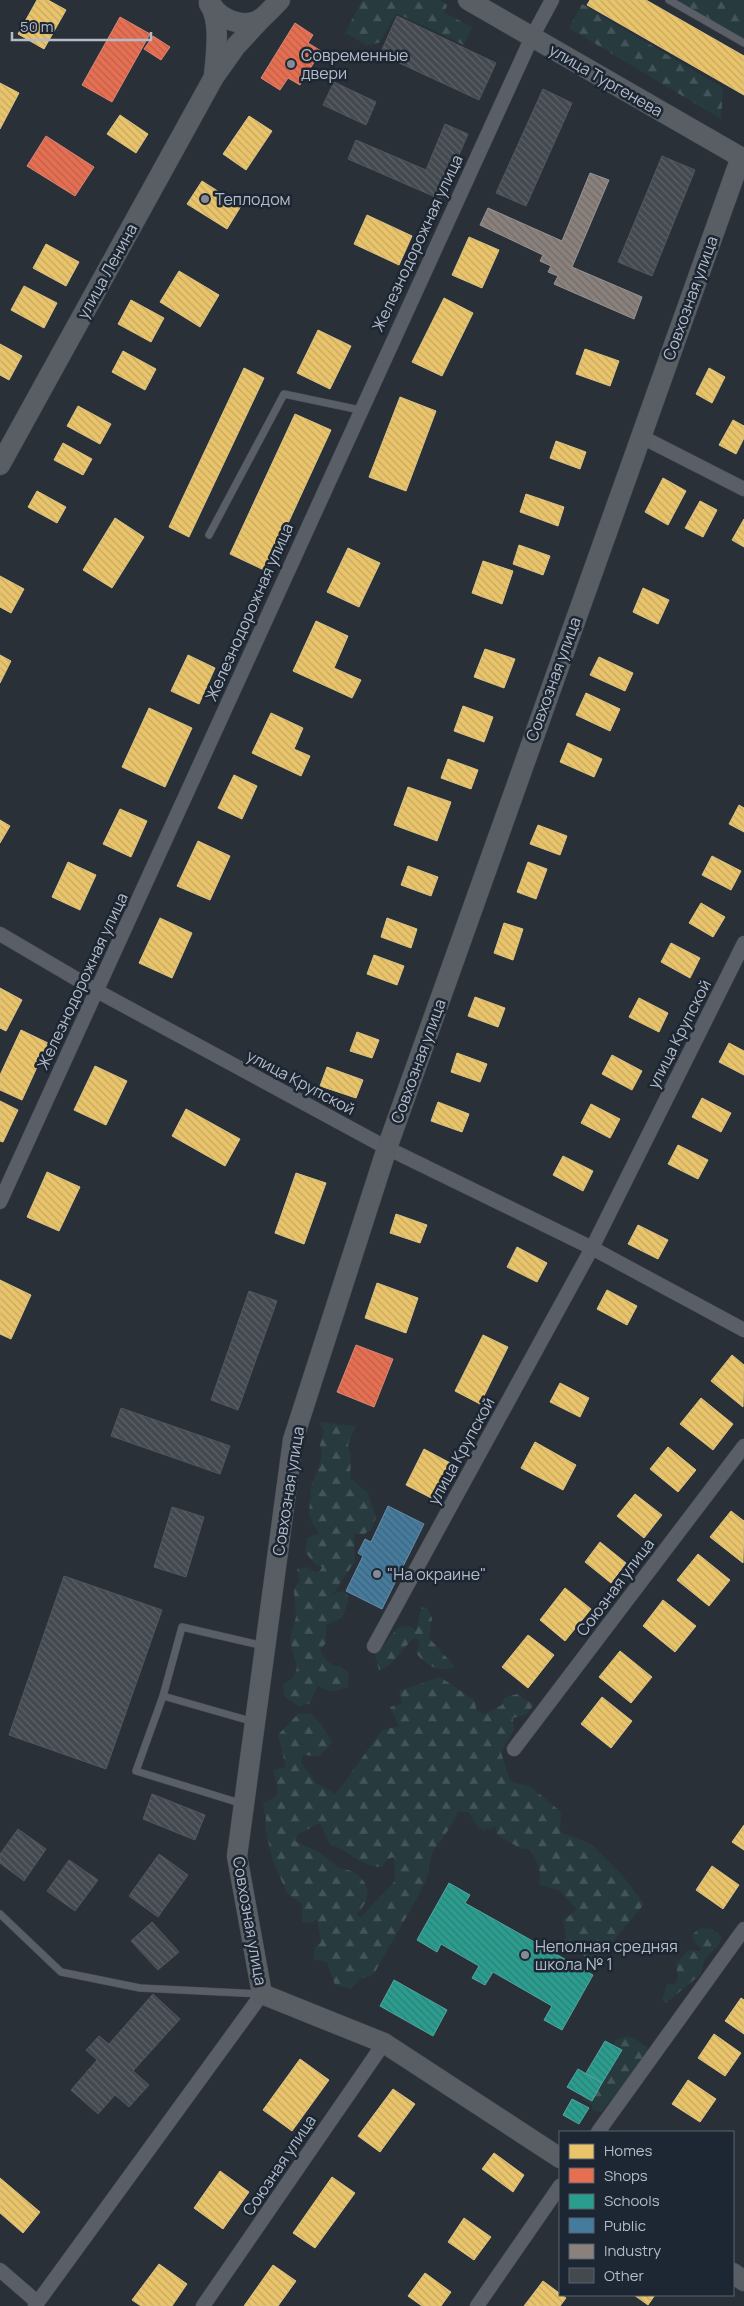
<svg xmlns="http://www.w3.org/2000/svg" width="744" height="2306" viewBox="0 0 744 2306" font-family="Manrope,sans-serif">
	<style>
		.forest { fill: url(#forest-firs); fill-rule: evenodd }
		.homes { fill: url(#homes-back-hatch); stroke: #d9c286 }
		.shops { fill: url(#shops-back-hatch); stroke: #d88675 }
		.schools { fill: url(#schools-back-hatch); stroke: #53a6a0 }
		.public { fill: url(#public-back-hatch); stroke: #668eaa }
		.industry { fill: url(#industry-back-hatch); stroke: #979393 }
		.building { fill: url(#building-back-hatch); stroke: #52575f }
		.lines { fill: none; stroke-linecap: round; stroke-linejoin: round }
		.lane-casing { stroke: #484c53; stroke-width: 8 }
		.street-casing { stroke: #484c53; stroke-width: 15 }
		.secondary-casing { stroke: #484c53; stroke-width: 21 }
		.lane { stroke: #5a5e66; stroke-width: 7 }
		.street { stroke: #5a5e66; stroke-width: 14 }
		.secondary { stroke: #595d64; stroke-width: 20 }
		.poi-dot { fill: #848b96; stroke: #1d2633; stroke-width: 2 }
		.labels { text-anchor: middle; stroke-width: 5; stroke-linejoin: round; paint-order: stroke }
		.poi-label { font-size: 16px; fill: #b4bcc9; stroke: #1d2633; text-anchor: start }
		.street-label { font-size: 16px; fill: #b4bcc9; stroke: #1d2633 }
	</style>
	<defs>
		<pattern id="forest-firs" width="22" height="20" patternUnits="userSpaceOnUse" patternTransform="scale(1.25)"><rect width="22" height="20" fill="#273a3e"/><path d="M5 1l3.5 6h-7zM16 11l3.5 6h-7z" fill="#445559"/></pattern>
		<pattern id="homes-back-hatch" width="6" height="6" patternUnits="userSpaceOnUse" patternTransform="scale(1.25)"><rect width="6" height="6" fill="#e9c46a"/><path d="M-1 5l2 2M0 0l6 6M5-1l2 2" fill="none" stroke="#c5a861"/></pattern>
		<pattern id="shops-back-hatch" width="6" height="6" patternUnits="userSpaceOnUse" patternTransform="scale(1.25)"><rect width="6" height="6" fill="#e76f51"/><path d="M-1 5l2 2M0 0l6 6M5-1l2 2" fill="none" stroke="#bb614c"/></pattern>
		<pattern id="schools-back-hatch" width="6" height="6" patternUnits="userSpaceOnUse" patternTransform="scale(1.25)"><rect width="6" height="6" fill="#2a9d8f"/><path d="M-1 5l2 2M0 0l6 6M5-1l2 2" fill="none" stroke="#2e7f76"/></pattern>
		<pattern id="public-back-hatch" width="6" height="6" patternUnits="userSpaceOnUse" patternTransform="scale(1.25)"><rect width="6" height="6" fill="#457b9d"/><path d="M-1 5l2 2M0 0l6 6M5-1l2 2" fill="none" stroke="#40647b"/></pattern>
		<pattern id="industry-back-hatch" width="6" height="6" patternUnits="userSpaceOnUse" patternTransform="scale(1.25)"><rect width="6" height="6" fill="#8a817c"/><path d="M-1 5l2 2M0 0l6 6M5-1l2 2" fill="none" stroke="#716b69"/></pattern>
		<pattern id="building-back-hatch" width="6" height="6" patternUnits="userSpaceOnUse" patternTransform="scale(1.25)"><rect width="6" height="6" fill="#444950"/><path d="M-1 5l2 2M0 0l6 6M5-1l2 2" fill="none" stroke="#5d6168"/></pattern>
	</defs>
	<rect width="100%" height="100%" fill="#2a3038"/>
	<!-- forest -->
	<g class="forest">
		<path d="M362,0H440L447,5L445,13L472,27L464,45L396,13L380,42L368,46L345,33Z"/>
		<path d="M677,0H744V39Z"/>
		<path d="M582,4L723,88L721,119L569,28Z"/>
		<path d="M318,1422L356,1426L348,1444L351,1457L350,1478L368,1493L376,1517L371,1530L364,1534H354L355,1561L333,1594L344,1591L349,1598L342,1618L326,1625V1643L320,1650C325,1660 329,1666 340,1666L349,1674L348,1687C335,1692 329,1693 318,1685L310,1703L299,1707L285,1697L283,1685L293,1678L297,1668L290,1640L296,1617L294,1589L300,1580L297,1569L308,1567L314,1572L320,1571L322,1567L316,1565L305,1552L307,1538L319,1533L312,1523L309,1513L311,1487L320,1463L322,1453L320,1445L324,1431Z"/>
		<path d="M422,1606L427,1608L432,1618L429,1638L455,1667C437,1672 428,1667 416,1653L420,1645L416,1637C402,1646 396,1666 379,1670L374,1652L384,1644L398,1628L410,1626L416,1631Z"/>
		<path d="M440,1677L474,1700L477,1711L483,1715L502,1705L504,1698L517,1694L534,1705L525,1715L513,1718L514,1730L501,1752L509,1779L515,1783L530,1786L561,1812L560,1832L591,1844L623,1876L644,1904L591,1968L580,1949L573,1955L563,1944L566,1937L563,1920L577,1910L560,1891L539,1884C542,1869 537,1861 529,1849H522L497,1835L495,1826L484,1831L478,1827L468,1812H458C452,1826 443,1837 434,1850C429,1858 430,1871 426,1880C411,1911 392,1941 375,1972L369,1977L361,1978L351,1989L335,1985L327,1962L314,1960V1948L321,1942L317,1920L309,1923L302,1922V1904L287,1893L273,1861L265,1827L266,1820L263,1804L276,1796L278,1790L273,1770L286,1767L278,1735L299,1713L311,1714L322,1725L332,1742L320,1756L303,1755L301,1763L317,1784L336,1794L382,1730L399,1726L390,1707L402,1704L399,1691ZM320,1823L330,1845C348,1848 357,1866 381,1867L388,1859L394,1857L395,1881L360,1918L357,1913C372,1900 371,1882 353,1872C349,1869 343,1870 338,1867C332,1864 326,1857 320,1853C312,1848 303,1846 295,1841L298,1834Z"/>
		<path d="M700,1928L713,1929L722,1937L717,1947L705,1958L701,1974L666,2003L662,2000L667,1984H675L678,1977L676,1964L688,1950L700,1951L702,1948L696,1944L692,1935Z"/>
		<path d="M626,2036L634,2038L648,2048L643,2062L601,2112L592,2110V2105L583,2100L587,2087H595L615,2040Z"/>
	</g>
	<!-- homes -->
	<g class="homes">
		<path d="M37,0H48L66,10L44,49L18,34Z"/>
		<path d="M590,0H646L744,56V95L587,5Z"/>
		<path d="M0,83L19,93L0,129Z"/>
		<path d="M120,115L148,134L136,153L107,134Z"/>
		<path d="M249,116L272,131L246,170L223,154Z"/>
		<path d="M202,181L241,206L227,229L187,204Z"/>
		<path d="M367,215L412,236L399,265L354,244Z"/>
		<path d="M469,237L499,250L482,288L452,275Z"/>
		<path d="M46,244L79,262L66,286L33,268Z"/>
		<path d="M179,271L219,295L200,327L160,302Z"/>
		<path d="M24,286L57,303L44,328L11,310Z"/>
		<path d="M444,298L473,313L442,376L412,362Z"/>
		<path d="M131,300L164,318L151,342L118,324Z"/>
		<path d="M318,330L351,346L330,389L297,373Z"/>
		<path d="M0,344L22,356L9,380L0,375Z"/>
		<path d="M585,349L619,361L610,386L576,374Z"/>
		<path d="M123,351L156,369L145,390L112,372Z"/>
		<path d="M244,368L264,378L189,537L169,527Z"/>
		<path d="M709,368L725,377L712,403L696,394Z"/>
		<path d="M400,397L436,411L406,491L369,477Z"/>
		<path d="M78,406L111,424L100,444L67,426Z"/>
		<path d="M295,414L331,430L266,571L230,554Z"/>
		<path d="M733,420L744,426V438L736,454L719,445Z"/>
		<path d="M556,441L586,452L580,469L550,458Z"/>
		<path d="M63,443L92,459L83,475L54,460Z"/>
		<path d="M663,478L686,491L668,525L645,512Z"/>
		<path d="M37,491L66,507L57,523L28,507Z"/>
		<path d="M526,494L564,507L558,526L520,512Z"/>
		<path d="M700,501L717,510L703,537L685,528Z"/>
		<path d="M115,518L144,537L112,588L83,570Z"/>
		<path d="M744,519V547L732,540Z"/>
		<path d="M519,545L550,556L543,575L513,564Z"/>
		<path d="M348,548L380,563L359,607L327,592Z"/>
		<path d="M483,561L513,571L502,604L472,593Z"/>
		<path d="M0,576L24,589L11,613L0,607Z"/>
		<path d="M643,588L669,600L658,624L633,612Z"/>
		<path d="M316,621L348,636L334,668L361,680L352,698L293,671Z"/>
		<path d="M485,649L515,659L504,688L474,677Z"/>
		<path d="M0,655L11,661L0,683Z"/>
		<path d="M188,655L215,668L199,704L171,691Z"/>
		<path d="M599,657L633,673L625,691L590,675Z"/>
		<path d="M586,693L620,709L610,731L576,715Z"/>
		<path d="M463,706L493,717L484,742L454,731Z"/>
		<path d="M149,708L192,728L165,787L122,767Z"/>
		<path d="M271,713L303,728L294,749L310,756L301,776L252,753Z"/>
		<path d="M568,743L602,759L594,777L560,762Z"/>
		<path d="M448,759L478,770L471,789L441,778Z"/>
		<path d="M234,775L257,786L242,819L218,808Z"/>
		<path d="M408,787L451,802L437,841L394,825Z"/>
		<path d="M739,805L744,808V832L729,824Z"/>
		<path d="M120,809L147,821L131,857L103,844Z"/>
		<path d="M0,820L10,826L0,843Z"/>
		<path d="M538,825L567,836L560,855L530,844Z"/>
		<path d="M198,841L230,856L210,900L177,886Z"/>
		<path d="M712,856L741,871L731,890L702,875Z"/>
		<path d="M68,862L96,875L80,910L52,897Z"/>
		<path d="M528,862L547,869L536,899L517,892Z"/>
		<path d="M408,866L438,877L431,896L401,885Z"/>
		<path d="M701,903L725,917L713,937L689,923Z"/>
		<path d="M160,918L192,933L172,978L139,963Z"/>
		<path d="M387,918L417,929L411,948L381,937Z"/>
		<path d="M504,923L523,929L513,960L494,953Z"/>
		<path d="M671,943L700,958L690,978L661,962Z"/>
		<path d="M374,955L404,966L397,985L367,974Z"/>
		<path d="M0,988L22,1000L6,1031L0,1028Z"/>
		<path d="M475,997L505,1008L498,1027L468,1016Z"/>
		<path d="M639,998L668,1013L659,1032L629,1017Z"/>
		<path d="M21,1030L48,1043L22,1100L0,1090V1075Z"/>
		<path d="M357,1032L379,1040L372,1058L350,1051Z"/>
		<path d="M729,1043L744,1051V1075L719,1062Z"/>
		<path d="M457,1053L487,1064L480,1082L451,1072Z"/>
		<path d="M612,1055L642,1071L632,1090L602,1074Z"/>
		<path d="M95,1066L127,1081L106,1125L74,1110Z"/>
		<path d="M327,1067L363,1080L356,1098L320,1086Z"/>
		<path d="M702,1098L731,1113L721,1132L692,1117Z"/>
		<path d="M0,1101L18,1110L3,1142L0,1141Z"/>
		<path d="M438,1102L469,1114L462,1132L431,1121Z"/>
		<path d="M591,1104L620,1119L610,1138L581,1123Z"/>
		<path d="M186,1109L240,1139L225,1166L172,1136Z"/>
		<path d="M678,1145L708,1160L698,1179L668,1164Z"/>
		<path d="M563,1156L593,1171L583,1191L553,1175Z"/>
		<path d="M47,1172L80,1187L59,1231L27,1217Z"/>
		<path d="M296,1173L326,1183L304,1244L275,1233Z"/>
		<path d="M396,1214L427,1225L420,1243L390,1233Z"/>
		<path d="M638,1225L668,1240L658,1259L628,1244Z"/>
		<path d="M517,1247L547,1263L537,1282L507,1267Z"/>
		<path d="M0,1280L31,1295L11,1339L0,1334Z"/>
		<path d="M377,1283L418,1298L406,1333L365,1318Z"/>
		<path d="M607,1290L637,1306L627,1325L597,1309Z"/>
		<path d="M483,1335L508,1347L480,1404L455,1391Z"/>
		<path d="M732,1355L744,1365L743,1407L711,1381Z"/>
		<path d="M560,1383L589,1398L580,1417L550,1402Z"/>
		<path d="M701,1398L733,1424L713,1450L680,1424Z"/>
		<path d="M535,1442L576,1465L563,1490L521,1468Z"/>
		<path d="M668,1447L696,1470L678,1492L650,1469Z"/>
		<path d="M424,1449L454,1465L435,1500L406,1485Z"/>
		<path d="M635,1494L662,1515L644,1538L617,1516Z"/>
		<path d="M731,1511L744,1521L743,1563L710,1537Z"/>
		<path d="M600,1542L626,1563L611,1583L585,1562Z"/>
		<path d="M698,1554L730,1580L709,1606L677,1580Z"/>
		<path d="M565,1588L591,1609L565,1641L540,1620Z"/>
		<path d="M663,1600L696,1626L675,1652L643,1626Z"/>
		<path d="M528,1635L554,1655L528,1688L502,1667Z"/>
		<path d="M620,1651L652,1677L631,1703L599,1677Z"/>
		<path d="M602,1697L632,1721L611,1748L581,1724Z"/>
		<path d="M744,1825V1850L732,1842Z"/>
		<path d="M712,1866L739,1885L723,1909L696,1890Z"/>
		<path d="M741,1998L744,2000V2034L725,2021Z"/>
		<path d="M714,2034L741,2053L725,2076L698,2058Z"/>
		<path d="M300,2059L329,2080L292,2131L263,2110Z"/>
		<path d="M688,2080L716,2099L700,2122L672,2104Z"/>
		<path d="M393,2089L415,2104L380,2152L358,2136Z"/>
		<path d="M494,2153L524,2175L513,2192L482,2169Z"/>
		<path d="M220,2171L249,2192L223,2229L194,2208Z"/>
		<path d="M332,2177L355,2193L315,2248L293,2233Z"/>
		<path d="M0,2178L40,2212L23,2233L0,2213Z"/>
		<path d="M464,2218L491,2237L474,2260L448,2242Z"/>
		<path d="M159,2264L187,2284L172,2306H141L132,2300Z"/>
		<path d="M273,2265L296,2281L278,2306H244Z"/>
		<path d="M425,2273L451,2292L441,2306H422L408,2296Z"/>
		<path d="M543,2281L566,2298L560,2306H524Z"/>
		<path d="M634,2295H655L648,2305Z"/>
	</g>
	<!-- shops -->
	<g class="shops">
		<path d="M120,17L150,34L112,102L82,85Z"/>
		<path d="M295,23L313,35L308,43L321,51L300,85L288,78L280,90L261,78Z"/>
		<path d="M153,36L170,47L161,60L144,49Z"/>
		<path d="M46,136L94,167L75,196L27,166Z"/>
		<path d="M356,1345L393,1359L374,1407L337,1392Z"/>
	</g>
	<!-- schools -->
	<g class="schools">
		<path d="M449,1883L470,1895L465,1903L593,1975L562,2030L544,2020L552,2006L493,1972L485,1985L472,1978L479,1966L441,1944L437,1952L417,1940Z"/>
		<path d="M394,1980L447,2010L433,2036L380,2006Z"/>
		<path d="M605,2041L622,2050L602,2083L586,2073Z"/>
		<path d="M578,2069L602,2083L592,2101L567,2087Z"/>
		<path d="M572,2099L589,2108L579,2124L563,2115Z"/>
	</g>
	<!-- public -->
	<path class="public" d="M388,1506L424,1524L382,1609L346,1591L363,1556L358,1553L365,1539L371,1542Z"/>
	<!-- industry -->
	<path class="industry" d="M590,173L609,180L572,267L642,297L634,319L554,284L558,276L548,272L551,266L540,261L543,255L480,225L488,208L562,241Z"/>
	<!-- building -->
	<g class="building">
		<path d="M397,16L496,63L479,100L380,54Z"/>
		<path d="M334,82L376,102L366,125L323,105Z"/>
		<path d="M543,89L572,103L526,206L496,193Z"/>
		<path d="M445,124L468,134L440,199L348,159L356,140L426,170Z"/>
		<path d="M662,156L695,170L652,276L618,262Z"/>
		<path d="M249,1291L277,1301L238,1410L211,1400Z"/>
		<path d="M121,1408L230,1446L220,1474L111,1436Z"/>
		<path d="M172,1507L204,1517L186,1577L154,1567Z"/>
		<path d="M64,1576L162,1610L106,1769L9,1735Z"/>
		<path d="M152,1794L205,1815L195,1840L143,1819Z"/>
		<path d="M18,1829L46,1849L24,1881L0,1863V1854Z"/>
		<path d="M159,1854L188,1875L158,1917L129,1896Z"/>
		<path d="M69,1860L98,1880L75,1911L47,1891Z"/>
		<path d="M152,1922L179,1952L158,1970L131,1941Z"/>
		<path d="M153,1994L180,2019L133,2071L149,2085L129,2107L115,2095L98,2114L71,2090L97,2060L86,2050L99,2036L109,2044Z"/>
	</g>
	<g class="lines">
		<!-- lane casing -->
		<g class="lane-casing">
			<g id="lane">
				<path d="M669,0L744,43"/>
				<path d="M209,535L284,394L360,410"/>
				<path d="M163,1696L254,1722"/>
				<path d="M243,1804L136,1771L163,1696L182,1627L264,1646"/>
				<path d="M0,1914L61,1972L140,1988L259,1994"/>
			</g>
		</g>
		<!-- street casing -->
		<g class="street-casing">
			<g id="street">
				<path d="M640,436L744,489"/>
				<path d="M0,934L97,991L387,1148L592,1248L744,1330"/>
				<path d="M0,1202L532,37L552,0"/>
				<path d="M374,1646L592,1248L744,943"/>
				<path d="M514,1749L744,1446"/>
				<path d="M598,2132L744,1929"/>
				<path d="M0,2270L37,2302"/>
				<path d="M35,2306L262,1994"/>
				<path d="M203,2306L384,2043"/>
				<path d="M477,2306L560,2186"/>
			</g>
		</g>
		<!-- secondary casing -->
		<g class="secondary-casing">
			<g id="secondary">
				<path d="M209,0C217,19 245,31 263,17C269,12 275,5 280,0"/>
				<path d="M468,0L744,159"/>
				<path d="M209,4C221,19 216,56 214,75"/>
				<path d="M0,465L214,77L236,46L262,18"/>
				<path d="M560,2158L384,2043L262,1994L237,1856L293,1440L387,1148L741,157"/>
				<path d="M733,2273L744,2281"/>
			</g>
		</g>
		<!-- lane -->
		<use href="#lane" class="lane"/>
		<!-- street -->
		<use href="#street" class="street"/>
		<!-- secondary -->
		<use href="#secondary" class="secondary"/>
	</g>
	<!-- markers -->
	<g class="poi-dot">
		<circle cx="291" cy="64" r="5"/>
		<circle cx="205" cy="199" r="5"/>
		<circle cx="377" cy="1574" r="5"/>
		<circle cx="525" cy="1955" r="5"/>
	</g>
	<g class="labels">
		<!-- poi labels -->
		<g class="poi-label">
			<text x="301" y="61">Современные<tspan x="301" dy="18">двери</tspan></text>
			<text x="215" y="205">Теплодом</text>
			<text x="387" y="1580">"На окраине"</text>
			<text x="535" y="1952">Неполная средняя<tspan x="535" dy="18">школа № 1</tspan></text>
		</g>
		<!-- street labels -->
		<g class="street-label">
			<text transform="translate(606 80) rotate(30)" y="6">улица Тургенева</text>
			<text transform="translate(417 243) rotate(-65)" y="6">Железнодорожная улица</text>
			<text transform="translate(107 271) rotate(-61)" y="6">улица Ленина</text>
			<text transform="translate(690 298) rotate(-70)" y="6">Совхозная улица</text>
			<text transform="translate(249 612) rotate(-66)" y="6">Железнодорожная улица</text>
			<text transform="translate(553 679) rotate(-70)" y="6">Совхозная улица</text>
			<text transform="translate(82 981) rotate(-65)" y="6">Железнодорожная улица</text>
			<text transform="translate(679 1034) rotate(-63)" y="6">улица Крупской</text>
			<text transform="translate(418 1061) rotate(-70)" y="6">Совхозная улица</text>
			<text transform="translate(301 1082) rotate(28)" y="6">улица Крупской</text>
			<text transform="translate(461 1451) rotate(-61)" y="6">улица Крупской</text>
			<text transform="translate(288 1491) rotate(-81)" y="6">Совхозная улица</text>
			<text transform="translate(615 1587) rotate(-53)" y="6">Союзная улица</text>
			<text transform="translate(250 1921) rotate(80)" y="6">Совхозная улица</text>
			<text transform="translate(279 2165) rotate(-56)" y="6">Союзная улица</text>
		</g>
	</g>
	<!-- legend -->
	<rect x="559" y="2131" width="175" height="165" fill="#1d2633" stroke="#59626f"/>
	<rect x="569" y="2144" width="25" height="15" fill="#e9c46a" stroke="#59626f"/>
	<text x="604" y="2156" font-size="15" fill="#b4bcc9">Homes</text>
	<rect x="569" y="2168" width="25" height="15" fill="#e76f51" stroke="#59626f"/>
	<text x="604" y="2181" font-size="15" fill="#b4bcc9">Shops</text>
	<rect x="569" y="2194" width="25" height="15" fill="#2a9d8f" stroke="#59626f"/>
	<text x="604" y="2206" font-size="15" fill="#b4bcc9">Schools</text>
	<rect x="569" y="2218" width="25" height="15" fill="#457b9d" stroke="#59626f"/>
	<text x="604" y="2231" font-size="15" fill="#b4bcc9">Public</text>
	<rect x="569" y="2244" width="25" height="15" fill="#8a817c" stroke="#59626f"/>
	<text x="604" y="2256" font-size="15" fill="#b4bcc9">Industry</text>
	<rect x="569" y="2268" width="25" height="15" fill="#444950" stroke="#59626f"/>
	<text x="604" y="2281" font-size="15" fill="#b4bcc9">Other</text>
	<!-- scale -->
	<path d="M12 32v8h139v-8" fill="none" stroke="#b4bcc9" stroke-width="2.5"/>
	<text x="20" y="32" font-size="15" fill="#b4bcc9" stroke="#1d2633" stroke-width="4" paint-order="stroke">50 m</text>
</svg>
